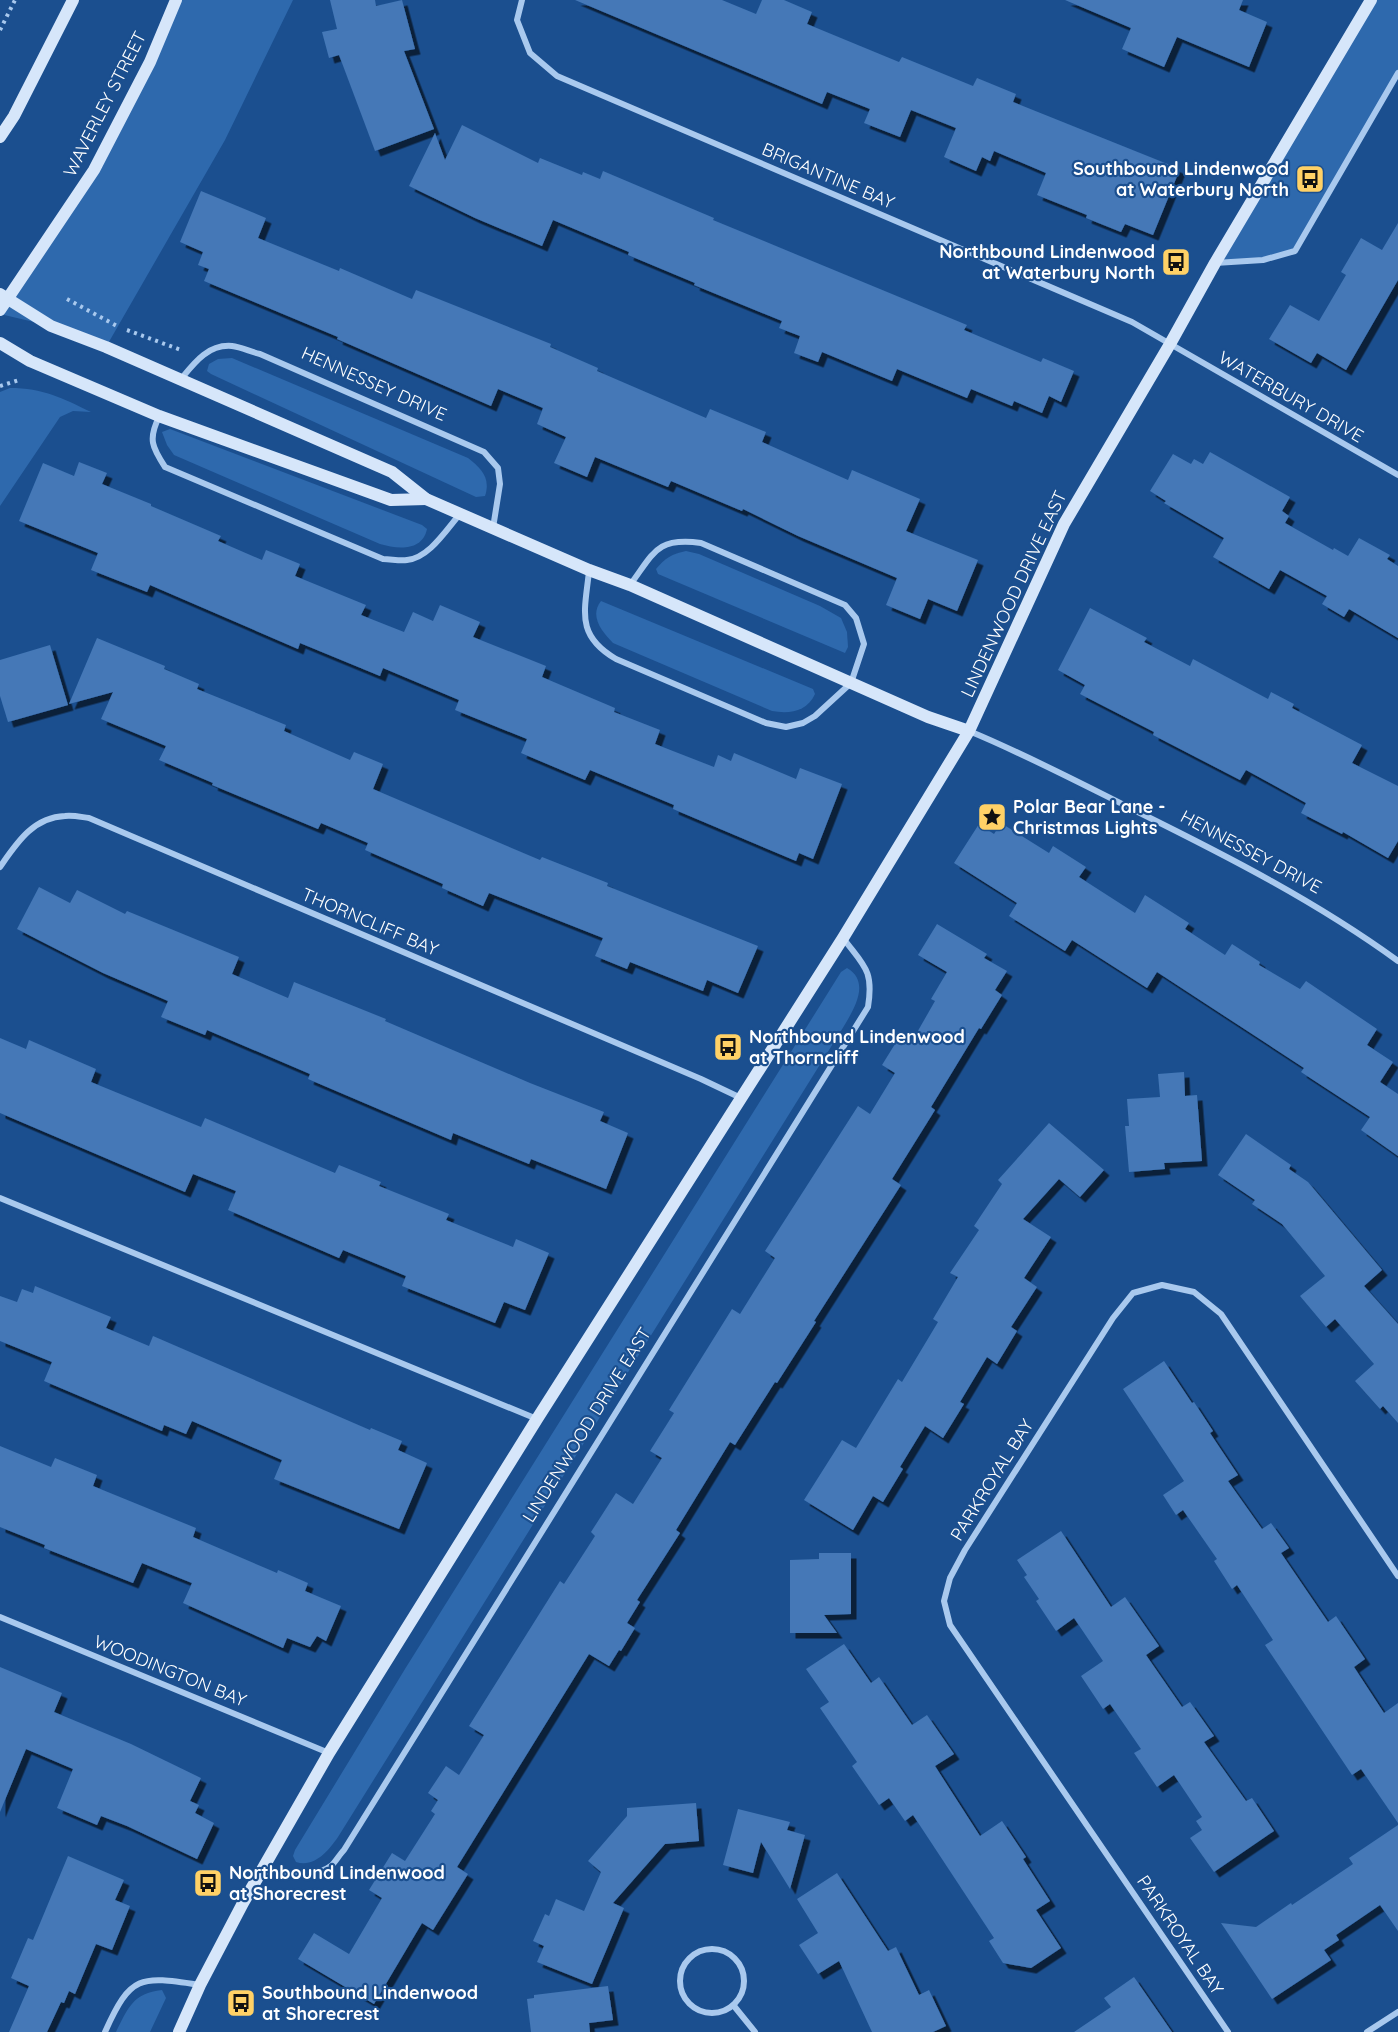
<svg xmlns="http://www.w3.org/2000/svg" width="1398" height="2032" viewBox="0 0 1398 2032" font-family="Quicksand,sans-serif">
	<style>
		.green { fill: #2e69ad }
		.building { fill: #4478b7; filter: url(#shadow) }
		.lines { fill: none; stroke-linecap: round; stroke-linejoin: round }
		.path { stroke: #a9c9ee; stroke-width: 4; stroke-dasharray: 3 4.5; stroke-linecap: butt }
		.street { stroke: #a9c9ee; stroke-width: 6 }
		.secondary { stroke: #d6e6fa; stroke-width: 12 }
		.labels { text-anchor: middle; stroke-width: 4.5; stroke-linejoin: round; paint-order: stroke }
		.street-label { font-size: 18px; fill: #fff; stroke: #1b4f8f }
		.poi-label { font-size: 18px; font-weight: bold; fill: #fff; stroke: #1b4f8f; text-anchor: start }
	</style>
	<defs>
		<filter id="shadow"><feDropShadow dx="5.5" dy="5.5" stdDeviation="0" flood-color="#0009"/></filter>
	</defs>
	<rect width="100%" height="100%" fill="#1b4f8f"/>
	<!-- green -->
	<g class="green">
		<path d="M176,0H293L225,140L106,347L51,326L0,314L94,170Z"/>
		<path d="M1371,0H1398V73L1295,251L1263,260L1215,263Z"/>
		<path d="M232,358L468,458C481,468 491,478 485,496L476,497L211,374L207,371L209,364L218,359Z"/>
		<path d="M10,388C43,388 62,398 91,412L73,411L60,417L0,506V392Z"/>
		<path d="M170,429L422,525L427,529C422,552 397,549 380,544L174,455L167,445L162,432Z"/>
		<path d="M686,551L699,554L820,606L841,618L847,632L848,647L845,653L658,574L656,569C665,558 672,554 686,551Z"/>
		<path d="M601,601L813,689L815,694C807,712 789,714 772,711L613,643C602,632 589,616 601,601Z"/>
		<path d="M847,968C871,982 854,1009 844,1026L338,1837C329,1850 315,1868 296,1862L293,1856L295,1850L405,1669L841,972Z"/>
		<path d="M162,1990L166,1998L150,2032H116C128,2008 133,1993 162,1990Z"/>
	</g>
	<!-- building -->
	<g class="building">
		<path d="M330,0H375L376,6L402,0L415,49L404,51L434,129L375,151L339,55L329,58L322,32L337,29Z"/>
		<path d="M575,0H722L756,14L762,0H784L812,12L807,24L899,62L902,57L973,86L977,78L1016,94L1013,102L1180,169L1153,235L1125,224L1121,232L1086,218L1087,215L1037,195L1046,173L994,151L990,161L982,157L976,171L944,157L956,128L911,110L900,137L864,123L870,109L827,92L822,104Z"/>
		<path d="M1065,0H1243L1239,10L1267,22L1249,67L1177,37L1164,67L1122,49L1131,28Z"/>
		<path d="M462,125L538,163L540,158L582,175L583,172L600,179L603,171L714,218L713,220L967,325L964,330L1041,362L1043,358L1074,371L1061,402L1049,396L1042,413L1014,401L1012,406L971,389L967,398L897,369L892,381L822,352L818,362L794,353L800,336L779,328L782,321L694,285L695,283L628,255L629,252L553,220L542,246L475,218L409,186L435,133L445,160Z"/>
		<path d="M201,191L266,218L258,238L339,271L340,268L412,299L416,290L551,344L550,347L598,368L597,371L706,418L710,409L766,432L762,442L848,480L852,470L920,499L906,531L978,560L957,611L928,599L920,619L886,605L897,578L798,536L743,509L742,511L671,481L668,487L595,457L587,477L554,463L566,437L537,424L543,408L498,389L491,406L337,339L338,337L204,281L209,269L198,265L203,252L180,242Z"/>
		<path d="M1398,223V280L1346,370L1317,353L1311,363L1269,339L1290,305L1319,321L1346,275L1341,272L1361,238L1382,250Z"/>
		<path d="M1210,452L1290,497L1282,511L1289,516L1285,523L1333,550L1334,548L1348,556L1359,538L1390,555L1387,559L1398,566V638L1349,609L1344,617L1322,604L1327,596L1280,570L1269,589L1213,557L1224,538L1164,503L1166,501L1150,491L1173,454L1191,464L1194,459L1203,464Z"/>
		<path d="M79,462L107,473L102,484L151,504V506L221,536L218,541L262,560L266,550L300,564L295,576L366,605L361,615L404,632L413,612L433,621L440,605L480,622L473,637L546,666L542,677L615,708L614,712L660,730L655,744L714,767L718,755L731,761L734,753L796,779L800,768L842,784L813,859L799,853L796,861L673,809L674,805L590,770L585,780L521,753L527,739L455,710L459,700L383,668L380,676L300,643L298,649L150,585L147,592L91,570L98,553L19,521L43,463L74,476Z"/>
		<path d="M1090,608L1147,638L1144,642L1190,666L1193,659L1268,699L1271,692L1294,704L1292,708L1362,745L1352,763L1398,786V841L1388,858L1343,832L1342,834L1301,813L1306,803L1246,770L1240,780L1153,735L1154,732L1080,694L1085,685L1058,670Z"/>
		<path d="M97,638L165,666L164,669L199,684L197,689L286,725L284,731L350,760L354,752L383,764L373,789L540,860L542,857L608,883L607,886L758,946L738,993L707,980L703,991L630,962L627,969L595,956L603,938L489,893L483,906L442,888L443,884L365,850L368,843L321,823L318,829L212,785L213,783L159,760L166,746L101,719L113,692L69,704Z"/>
		<path d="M50,645L68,705L8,722L0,696V660Z"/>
		<path d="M1001,823L1049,853L1053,846L1086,867L1079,877L1135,913L1145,895L1189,923L1185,929L1225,955L1232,944L1260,962L1259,965L1300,989L1306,981L1377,1029L1367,1045L1393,1062L1380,1082L1398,1094V1156L1361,1130L1370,1117L1301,1072L1304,1068L1157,972L1147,988L1072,940L1065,951L1009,916L1017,903L954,863L979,824L994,834Z"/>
		<path d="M39,887L70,903L77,890L125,914L127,911L239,957L232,974L288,998L294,982L386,1019L385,1021L530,1083L604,1112L600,1121L628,1133L606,1189L531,1159L529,1164L453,1133L451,1140L308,1079L310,1074L207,1030L205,1035L161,1017L168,1001L103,973L17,929Z"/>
		<path d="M937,924L987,954L984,958L1007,971L995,990L1002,995L981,1029L979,1028L931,1107L935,1110L892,1179L901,1185L814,1321L816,1322L777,1383L775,1382L735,1445L730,1442L676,1530L680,1533L637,1600L640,1602L627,1623L635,1628L621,1651L619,1650L609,1666L589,1654L457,1867L468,1874L433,1930L422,1923L374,2004L298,1959L314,1933L349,1954L382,1898L369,1890L392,1853L405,1861L435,1814L431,1811L438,1800L428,1793L446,1766L459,1775L484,1735L469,1726L560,1581L564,1584L595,1536L591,1532L616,1493L633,1504L662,1458L650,1451L674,1413L669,1410L732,1309L740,1314L775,1258L765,1251L858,1106L870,1114L895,1073L882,1065L900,1036L911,1043L935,1001L931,999L947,972L918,955Z"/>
		<path d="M0,1038L26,1049L29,1040L96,1069L91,1082L201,1127L205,1118L335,1173L339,1165L381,1182L379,1186L449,1214L446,1220L513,1247L516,1239L549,1253L525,1310L504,1302L495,1323L402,1286L406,1276L343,1250L339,1258L228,1210L236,1191L193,1174L185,1192L0,1113Z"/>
		<path d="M1184,1072L1185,1096L1197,1095L1202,1161L1164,1163L1165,1169L1129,1172L1125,1126H1129L1127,1099L1160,1097L1158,1074Z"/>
		<path d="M1049,1123L1104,1170L1080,1197L1059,1179L1023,1219L1051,1237L1024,1278L1037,1287L1011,1327L1017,1331L997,1364L987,1357L960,1402L964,1404L943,1438L925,1426L900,1467L903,1469L883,1502L873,1496L853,1530L804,1500L842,1440L856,1448L898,1379L902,1382L938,1322L933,1319L958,1277L950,1273L979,1230L974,1226L1002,1184L998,1180Z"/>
		<path d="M1246,1134L1291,1165L1289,1169L1308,1182L1382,1270L1364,1286L1398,1324V1423L1383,1406L1380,1409L1355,1381L1374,1364L1335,1319L1326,1327L1300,1296L1325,1276L1282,1224L1252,1204L1255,1200L1218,1175Z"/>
		<path d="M35,1286L111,1317L106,1328L149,1346L153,1336L370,1430L371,1428L402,1441L398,1450L427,1463L399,1529L274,1479L282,1460L192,1421L186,1434L164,1425L162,1431L44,1381L52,1362L0,1341V1296L17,1302L22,1289L33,1293Z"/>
		<path d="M1164,1361L1192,1403L1194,1402L1213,1431L1210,1433L1238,1475L1228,1481L1262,1529L1271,1523L1289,1548L1281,1553L1328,1622L1336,1616L1365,1659L1354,1667L1384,1713L1398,1703V1823L1361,1769L1352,1775L1265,1645L1273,1640L1237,1585L1232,1589L1214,1561L1217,1559L1183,1510L1176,1515L1163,1495L1184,1481L1123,1389Z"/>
		<path d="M0,1446L51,1467L55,1458L97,1475L93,1486L196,1528L193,1537L277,1573L278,1570L308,1583L305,1591L341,1606L326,1641L317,1636L310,1647L287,1638L283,1648L183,1603L192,1583L142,1563L133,1583L44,1548L45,1545L0,1527Z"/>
		<path d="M1061,1531L1111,1607L1125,1597L1159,1646L1146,1655L1182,1707L1190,1702L1214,1736L1204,1742L1246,1801L1252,1798L1274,1831L1214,1872L1190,1838L1202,1830L1196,1821L1202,1817L1174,1775L1157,1787L1134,1753L1141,1749L1110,1704L1103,1709L1081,1676L1103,1661L1074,1618L1056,1631L1036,1601L1039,1599L1024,1577L1027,1575L1017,1560Z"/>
		<path d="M819,1553H851V1614L824,1615L837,1633H790V1560L819,1559Z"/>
		<path d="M844,1644L871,1683L879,1677L912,1725L927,1715L954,1754L935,1766L980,1836L1002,1821L1026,1857L1023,1859L1050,1901L1036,1910L1061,1948L1031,1968L1003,1963L989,1941L994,1938L913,1815L905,1821L889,1798L879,1805L852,1766L857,1762L820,1708L829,1702L806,1669Z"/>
		<path d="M0,1667L62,1693L54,1712L131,1744L201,1778L190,1801L199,1805L195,1813L214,1823L197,1859L127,1826L101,1816L97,1825L57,1808L73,1769L26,1749L0,1812Z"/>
		<path d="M696,1803L699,1841L665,1844L613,1903L624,1908L592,1984L537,1962L544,1946L533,1941L545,1914L549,1916L556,1899L584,1911L601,1872L588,1861L627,1816V1808Z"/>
		<path d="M738,1809L790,1822L787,1830L805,1835L790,1889L761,1842L753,1873L723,1865Z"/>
		<path d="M1398,1825V1931L1380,1905L1336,1935L1339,1940L1324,1950L1331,1960L1272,1999L1221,1923L1256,1927L1291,1903L1292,1905L1353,1864L1349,1858Z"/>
		<path d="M68,1856L124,1880L115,1900L130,1906L112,1950L96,1944L75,1994L69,1991L64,2003L61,2002L47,2032H9L29,1986L11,1978L28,1938L33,1940Z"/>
		<path d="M837,1873L888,1951L896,1947L919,1995L929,1990L946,2026L933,2032H872L839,1961L818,1974L799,1945L818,1933L797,1899Z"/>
		<path d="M1134,1977L1172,2032H1074L1111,2007L1104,1998Z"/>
		<path d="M608,1986L613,2020L589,2023L590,2032H531L527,1999L534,1998V1995Z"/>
	</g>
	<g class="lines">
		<!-- path -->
		<g class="path">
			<path d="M0,30L15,0"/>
			<path d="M67,299L117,326"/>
			<path d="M127,330L181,350"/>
			<path d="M0,386L19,380"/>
		</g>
		<!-- street -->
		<g class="street">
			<path d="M522,0L517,20L530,53L557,76L1132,322L1398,475"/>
			<path d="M1215,263L1263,260L1295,251L1398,73"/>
			<path d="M181,379C194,363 208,344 232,346C241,347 251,352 260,354L484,452L498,468L500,484L493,528"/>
			<path d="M159,417C148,439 152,447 165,467L383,559C391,559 399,561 407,560C429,558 446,530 460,514"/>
			<path d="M589,571C585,611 575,635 616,659L766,723L786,727L803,723L815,716L851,683L864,644L856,618L845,605L701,543C656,537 654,553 630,585"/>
			<path d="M969,731C1027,755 1082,784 1138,812C1227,856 1317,902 1398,961"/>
			<path d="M0,867C16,844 33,817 65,816C73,815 81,817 89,818L701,1079L741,1098"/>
			<path d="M0,1198L537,1419"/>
			<path d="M0,1617L329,1753"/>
			<path d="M261,1872C283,1873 313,1880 332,1865C336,1861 340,1854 344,1850L868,1007C874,970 864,966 843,938"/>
			<circle cx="712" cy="1981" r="32"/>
			<path d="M734,2006L755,2032"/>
			<path d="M105,2032C131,1974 140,1976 200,1985"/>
			<path d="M1228,2032L950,1625L944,1601L950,1578L965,1550L1113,1318L1133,1293L1162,1285L1194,1292L1221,1314L1398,1576"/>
			<path d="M1367,2032L1398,2012"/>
		</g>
		<!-- secondary -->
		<g class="secondary">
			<path d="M0,137L14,116L73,0"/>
			<path d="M0,294L51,326L106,347L392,472L426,499L589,570L630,585L928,717L969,731"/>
			<path d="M0,310L94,170L150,62L176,0"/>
			<path d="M0,343L30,361L159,416L391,500L426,499"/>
			<path d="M179,2032L200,1985L243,1903L329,1753L537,1419L843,938L969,731L1064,524L1170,344L1215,263L1371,0"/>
		</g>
	</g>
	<!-- icons -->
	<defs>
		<g id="bus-square" transform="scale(1.5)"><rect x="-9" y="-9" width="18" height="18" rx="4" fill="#ffd166" stroke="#1b4f8f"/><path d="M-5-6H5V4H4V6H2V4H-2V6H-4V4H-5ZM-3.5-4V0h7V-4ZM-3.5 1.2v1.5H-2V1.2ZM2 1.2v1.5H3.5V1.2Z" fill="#111"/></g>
		<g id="sight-square" transform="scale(1.5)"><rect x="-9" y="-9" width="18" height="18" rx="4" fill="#ffd166" stroke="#1b4f8f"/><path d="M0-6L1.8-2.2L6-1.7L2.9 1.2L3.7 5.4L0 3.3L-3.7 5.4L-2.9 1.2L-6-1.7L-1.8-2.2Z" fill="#111"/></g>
	</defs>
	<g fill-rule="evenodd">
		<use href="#bus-square" x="1310" y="179"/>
		<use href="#bus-square" x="1176" y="262"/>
		<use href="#sight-square" x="992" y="817"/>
		<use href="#bus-square" x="728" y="1047"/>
		<use href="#bus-square" x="208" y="1883"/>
		<use href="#bus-square" x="241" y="2003"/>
	</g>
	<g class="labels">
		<!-- street labels -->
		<g class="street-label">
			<text transform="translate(105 104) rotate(-63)" y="6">WAVERLEY STREET</text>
			<text transform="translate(828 176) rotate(23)" y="6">BRIGANTINE BAY</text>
			<text transform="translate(374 384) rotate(24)" y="6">HENNESSEY DRIVE</text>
			<text transform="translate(1291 397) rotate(30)" y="6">WATERBURY DRIVE</text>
			<text transform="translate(1014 594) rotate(-65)" y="6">LINDENWOOD DRIVE EAST</text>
			<text transform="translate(1251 852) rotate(28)" y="6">HENNESSEY DRIVE</text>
			<text transform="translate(370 922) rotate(23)" y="6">THORNCLIFF BAY</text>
			<text transform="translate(587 1425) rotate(-58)" y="6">LINDENWOOD DRIVE EAST</text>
			<text transform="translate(992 1480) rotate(-58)" y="6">PARKROYAL BAY</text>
			<text transform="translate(170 1671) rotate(22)" y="6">WOODINGTON BAY</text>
			<text transform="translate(1180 1935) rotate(56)" y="6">PARKROYAL BAY</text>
		</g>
		<!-- poi labels -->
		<g class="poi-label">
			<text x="1289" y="175" text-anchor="end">Southbound Lindenwood<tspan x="1289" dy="21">at Waterbury North</tspan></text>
			<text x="1155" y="258" text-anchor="end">Northbound Lindenwood<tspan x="1155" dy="21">at Waterbury North</tspan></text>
			<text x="1013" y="813">Polar Bear Lane -<tspan x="1013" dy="21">Christmas Lights</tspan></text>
			<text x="749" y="1043">Northbound Lindenwood<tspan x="749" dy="21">at Thorncliff</tspan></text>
			<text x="229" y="1879">Northbound Lindenwood<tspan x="229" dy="21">at Shorecrest</tspan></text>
			<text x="262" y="1999">Southbound Lindenwood<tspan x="262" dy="21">at Shorecrest</tspan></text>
		</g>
	</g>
</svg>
